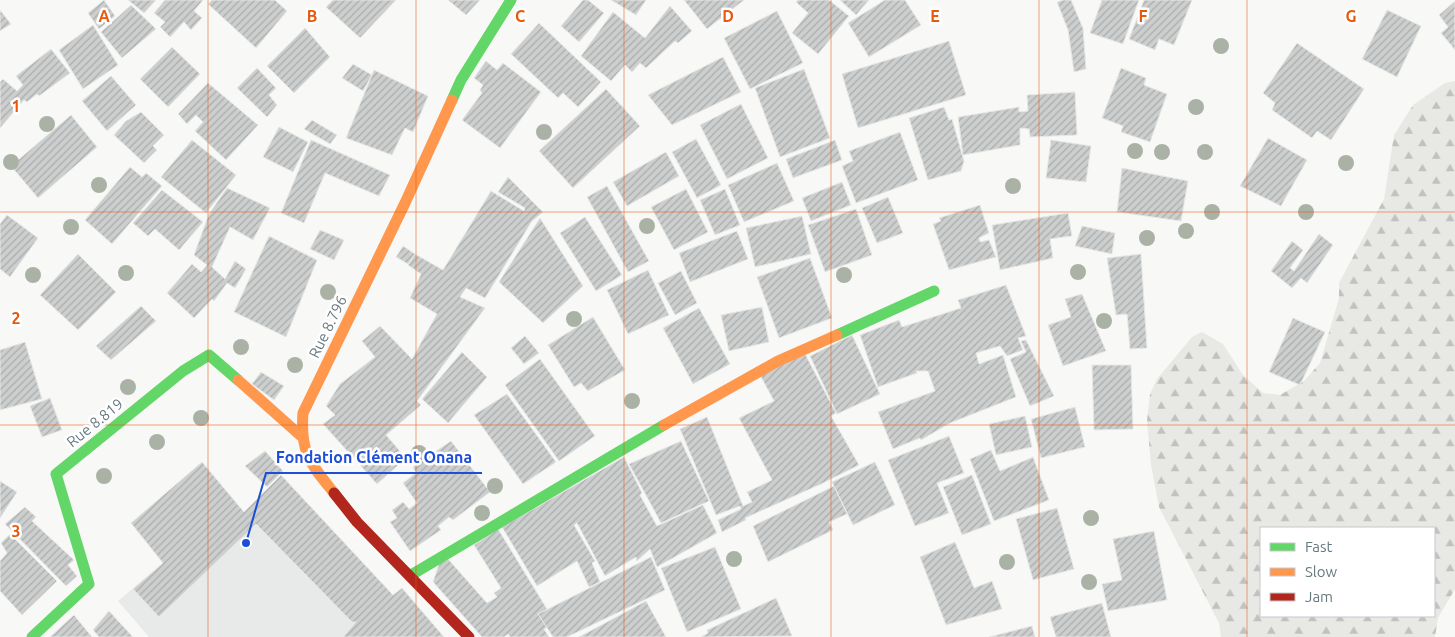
<svg xmlns="http://www.w3.org/2000/svg" width="1455" height="637" viewBox="0 0 1455 637" font-family="Ubuntu,sans-serif">
	<style>
		.built { fill: #e8e9e9 }
		.forest { fill: url(#forest-firs); fill-rule: evenodd }
		.building { fill: url(#building-hatch); stroke: #e8e8e6 }
		.lines { fill: none; stroke-linecap: round; stroke-linejoin: round }
		.fast { stroke: #63d668; stroke-width: 11 }
		.slow { stroke: #ff974d; stroke-width: 11 }
		.jam { stroke: #b3261e; stroke-width: 11 }
		.tree { fill: #aab2a6 }
		.grid { fill: none; stroke: #e8590c; stroke-width: 1; stroke-opacity: 0.55 }
		.labels { text-anchor: middle; stroke-width: 5; stroke-linejoin: round; paint-order: stroke }
		.street-label { font-size: 15px; fill: #66797f; stroke: #fff }
		.grid-label { font-size: 16px; text-anchor: middle; font-weight: bold; fill: #e8590c; stroke: #fff; stroke-width: 5; stroke-linejoin: round; paint-order: stroke }
		.leader { fill: none; stroke: #1d4ed8; stroke-width: 2 }
		.callout-dot { fill: #1d4ed8; stroke: #fff; stroke-width: 2 }
		.callout-label { font-size: 16px; text-anchor: middle; font-weight: bold; fill: #1d4ed8; stroke: #fff; stroke-width: 5; stroke-linejoin: round; paint-order: stroke }
	</style>
	<defs>
		<pattern id="forest-firs" width="22" height="20" patternUnits="userSpaceOnUse" patternTransform="scale(1.25)"><rect width="22" height="20" fill="#e8e9e5"/><path d="M5 1l3.5 6h-7zM16 11l3.5 6h-7z" fill="#c0c2bf"/></pattern>
		<pattern id="building-hatch" width="6" height="6" patternUnits="userSpaceOnUse" patternTransform="scale(1.25)"><rect width="6" height="6" fill="#cdcfcf"/><path d="M-1 1l2-2M0 6l6-6M5 7l2-2" fill="none" stroke="#aaadad"/></pattern>
	</defs>
	<rect width="100%" height="100%" fill="#f8f8f7"/>
	<!-- built -->
	<path class="built" d="M202,462L244,512L281,475L393,595L402,588L444,637H149L118,601L163,563L131,523Z"/>
	<!-- forest -->
	<path class="forest" d="M1455,81V589L1438,618L1435,637H1221L1219,623L1159,507L1151,465L1147,421L1150,394L1157,379L1192,337L1202,332L1223,344L1243,375L1263,393L1280,395L1304,381L1320,363L1339,298V283L1384,199L1394,135L1413,105L1445,83ZM1261,528H1434V616H1261Z"/>
	<!-- building -->
	<g class="building">
		<path d="M104,0L115,16L99,29L88,13Z"/>
		<path d="M128,0H156L144,13Z"/>
		<path d="M165,0H203L194,11L202,18L191,30L184,22L170,37L160,27L165,22L154,13Z"/>
		<path d="M212,0H275L287,11L256,48L208,4Z"/>
		<path d="M333,0H396L360,38L326,7Z"/>
		<path d="M448,0H480L466,15Z"/>
		<path d="M583,0H588L604,13L579,42L561,26Z"/>
		<path d="M611,0H646L636,15Z"/>
		<path d="M684,0H744L707,29Z"/>
		<path d="M798,0H829L849,16L818,54L792,33L808,13L796,2Z"/>
		<path d="M840,0H869L856,15Z"/>
		<path d="M885,0H905L921,25L869,57L848,23Z"/>
		<path d="M1063,0H1071L1083,28L1086,69L1074,72L1068,30L1057,2Z"/>
		<path d="M1102,0H1139L1123,44L1090,33Z"/>
		<path d="M1144,0H1192L1174,45L1159,39L1155,50L1129,39Z"/>
		<path d="M1455,1V50L1441,33L1448,27L1439,15Z"/>
		<path d="M131,5L156,29L122,58L101,32Z"/>
		<path d="M670,6L692,31L678,43L675,41L646,68L640,63L632,72L625,65L611,81L581,56L613,12L645,38Z"/>
		<path d="M0,10L11,24L0,31Z"/>
		<path d="M1387,10L1421,26L1397,77L1362,59Z"/>
		<path d="M777,11L803,63L750,89L724,38Z"/>
		<path d="M539,23L601,82L578,107L563,93L558,98L511,54Z"/>
		<path d="M93,25L118,65L83,89L59,50Z"/>
		<path d="M305,28L330,57L294,93L267,66Z"/>
		<path d="M949,41L966,95L858,128L842,74Z"/>
		<path d="M1297,43L1364,89L1331,140L1317,131L1312,138L1272,110L1275,103L1263,93Z"/>
		<path d="M172,47L200,74L168,107L140,79Z"/>
		<path d="M51,49L70,73L39,96L37,94L27,102L24,100L0,128V82L3,79L17,91L23,85L16,76Z"/>
		<path d="M723,57L741,92L672,125L648,95Z"/>
		<path d="M486,61L497,70L503,63L541,92L500,148L462,120L482,93L480,90L483,85L474,78Z"/>
		<path d="M353,64L372,75L363,91L342,78Z"/>
		<path d="M257,68L276,88L269,95L277,105L267,117L237,88Z"/>
		<path d="M1121,68L1146,78L1144,85L1167,94L1150,142L1121,132L1123,126L1102,118Z"/>
		<path d="M804,69L830,138L780,157L755,88Z"/>
		<path d="M374,70L428,96L413,132L405,128L392,155L346,138Z"/>
		<path d="M111,76L136,105L107,131L82,101Z"/>
		<path d="M208,83L258,125L226,160L195,131L203,122L196,115L187,124L178,114Z"/>
		<path d="M606,89L640,126L573,188L539,151Z"/>
		<path d="M1075,92L1077,135L1030,137L1029,129L1020,128V145L963,155L958,117L1019,107V112L1028,111L1027,95Z"/>
		<path d="M741,104L768,158L727,179L700,125Z"/>
		<path d="M944,107L949,120L952,119L964,161L961,171L928,180L909,118Z"/>
		<path d="M141,112L164,135L153,146L157,150L144,163L114,135L126,121Z"/>
		<path d="M71,115L97,147L38,198L11,166Z"/>
		<path d="M312,120L337,135L330,144L304,129Z"/>
		<path d="M279,127L308,142L293,172L263,157Z"/>
		<path d="M900,132L918,180L856,203L842,166L853,161L849,151Z"/>
		<path d="M1268,138L1307,160L1281,206L1240,186Z"/>
		<path d="M696,139L721,185L697,198L672,152Z"/>
		<path d="M192,140L236,175L206,213L161,177Z"/>
		<path d="M311,140L390,175L379,196L325,173L304,223L281,213Z"/>
		<path d="M835,140L842,160L793,178L786,159Z"/>
		<path d="M1051,140L1091,146L1086,182L1046,178Z"/>
		<path d="M666,152L679,176L627,206L613,182Z"/>
		<path d="M777,163L794,201L744,222L728,185Z"/>
		<path d="M130,167L142,177L146,173L162,186L112,244L85,220Z"/>
		<path d="M1122,168L1188,181L1181,221L1117,212Z"/>
		<path d="M508,177L543,212L532,221L485,298L466,288L460,297L485,308L417,401L421,405L386,435L406,458L377,484L323,424L335,415L326,406L340,384L375,357L362,341L380,326L412,359L437,314L410,298L421,274L408,265L415,254L443,270L491,191L524,211L525,208L498,192Z"/>
		<path d="M842,182L851,205L811,221L802,198Z"/>
		<path d="M607,186L649,261L628,272L587,197Z"/>
		<path d="M227,188L270,208L253,240L230,227L212,267L225,279L235,261L246,269L235,288L227,283L214,301L212,299L194,318L167,293L192,264L201,272L207,265L194,255L209,214Z"/>
		<path d="M686,189L708,232L674,250L651,207Z"/>
		<path d="M725,189L740,225L715,235L700,200Z"/>
		<path d="M162,190L203,222L179,250L155,229L148,236L133,223Z"/>
		<path d="M888,197L903,233L877,243L862,208Z"/>
		<path d="M980,205L989,233L979,238L980,242L989,240L996,257L949,270L933,224L941,221L939,218Z"/>
		<path d="M856,209L872,255L825,272L808,225Z"/>
		<path d="M1068,213L1072,236L1050,239L1053,258L1000,270L992,225Z"/>
		<path d="M7,215L38,238L10,277L0,269V224Z"/>
		<path d="M802,216L811,254L755,267L746,228Z"/>
		<path d="M585,217L622,275L596,291L560,233Z"/>
		<path d="M540,218L583,286L543,323L499,282Z"/>
		<path d="M1082,226L1115,233L1112,254L1075,246Z"/>
		<path d="M320,230L344,240L334,260L310,249Z"/>
		<path d="M737,231L748,259L690,282L679,253Z"/>
		<path d="M1319,234L1333,245L1307,283L1301,278L1292,288L1271,271L1292,241L1303,250L1290,268L1294,271Z"/>
		<path d="M269,236L317,260L286,337L234,312Z"/>
		<path d="M403,246L415,254L408,264L396,257Z"/>
		<path d="M78,254L116,292L78,330L40,295Z"/>
		<path d="M1141,254L1147,348L1130,349L1127,314L1116,315L1107,258Z"/>
		<path d="M810,258L832,318L779,338L757,277Z"/>
		<path d="M648,270L669,315L628,334L607,290Z"/>
		<path d="M681,271L697,303L675,315L658,283Z"/>
		<path d="M1006,285L1026,336L1018,338L1023,350L1007,356L1000,346L976,353L979,364L1003,355L1016,397L950,423L921,440L920,438L893,449L878,412L935,391L928,371H916L917,373L878,387L860,335L899,320L902,327L961,308L958,300Z"/>
		<path d="M1082,294L1106,351L1063,366L1048,325L1071,317L1065,299Z"/>
		<path d="M141,306L156,321L111,360L96,346Z"/>
		<path d="M762,307L769,342L729,351L721,315Z"/>
		<path d="M699,308L730,364L693,384L663,328Z"/>
		<path d="M593,317L625,370L588,391L581,383L574,387L548,345Z"/>
		<path d="M1293,318L1325,332L1300,385L1269,372Z"/>
		<path d="M852,335L880,394L837,414L810,356Z"/>
		<path d="M525,336L539,353L524,364L511,348Z"/>
		<path d="M1026,340L1054,396L1030,406L1010,359L1026,352L1021,341Z"/>
		<path d="M25,342L42,399L0,410V350Z"/>
		<path d="M462,352L487,377L448,423L422,399Z"/>
		<path d="M804,352L836,413L831,416L859,465L819,485L745,518L746,520L722,532L718,520L741,509L740,506L716,515L680,429L707,417L743,506L752,502L747,492L772,480L739,418L774,401L760,375Z"/>
		<path d="M540,359L595,436L559,461L505,385Z"/>
		<path d="M1092,365H1131L1133,429L1094,430Z"/>
		<path d="M261,372L284,386L274,400L252,384Z"/>
		<path d="M507,394L556,462L523,484L474,415Z"/>
		<path d="M50,398L62,430L42,437L30,406Z"/>
		<path d="M1075,407L1085,447L1041,458L1031,419Z"/>
		<path d="M1025,416L1032,447L996,455L989,424Z"/>
		<path d="M949,436L964,473L937,483L949,513L915,526L888,460Z"/>
		<path d="M451,441L490,492L453,520L449,517L438,526L441,530L410,551L390,522L397,518L392,510L403,502L409,509L417,503L403,483L416,473L413,467Z"/>
		<path d="M681,441L709,501L661,523L629,464Z"/>
		<path d="M991,450L1000,471L1033,457L1049,500L994,521L970,459Z"/>
		<path d="M265,451L283,471L267,487L245,466Z"/>
		<path d="M624,457L642,493L640,495L657,526L703,505L717,533L657,567L650,549L637,561L636,557L605,576L577,523L574,525L595,561L592,563L600,582L589,587L577,561L537,586L502,527Z"/>
		<path d="M202,462L244,512L281,475L393,595L402,588L444,637H343L356,622H352L256,524L159,617L133,589L163,563L131,523Z"/>
		<path d="M875,462L895,505L853,525L832,482Z"/>
		<path d="M972,475L991,524L962,535L943,487Z"/>
		<path d="M0,481L17,492L0,518Z"/>
		<path d="M834,486L847,514L829,522L833,530L768,562L753,526Z"/>
		<path d="M25,507L36,517L32,521L74,560L68,565L77,576L66,586L5,524Z"/>
		<path d="M1057,508L1074,569L1033,580L1016,519Z"/>
		<path d="M498,529L547,609L538,614L548,627L544,629L549,637H510L508,634L504,637H482L433,582L439,564L448,559L487,603L497,597L494,593L501,588L474,545Z"/>
		<path d="M1154,531L1167,600L1108,611L1102,584L1122,580L1113,539Z"/>
		<path d="M10,534L57,581L22,615L0,591V561L7,553L1,543Z"/>
		<path d="M955,542L974,588L992,581L1002,609L946,625L920,557Z"/>
		<path d="M715,547L741,609L687,632L661,568Z"/>
		<path d="M651,557L665,590L567,637H553L538,614Z"/>
		<path d="M776,598L792,636L701,637L708,633L707,630Z"/>
		<path d="M646,601L666,637H579Z"/>
		<path d="M1102,603L1111,637H1056L1050,617Z"/>
		<path d="M109,611L133,637H99L93,630Z"/>
		<path d="M74,615L92,637H50Z"/>
		<path d="M1032,626L1035,637H989Z"/>
	</g>
	<g class="lines">
		<!-- fast -->
		<g class="fast">
			<path d="M452,100L461,80L511,0"/>
			<path d="M837,335L934,291"/>
			<path d="M411,575L664,425"/>
			<path d="M32,637L89,584L56,474L183,371L209,355L238,380"/>
		</g>
		<!-- slow -->
		<g class="slow">
			<path d="M238,380L301,436"/>
			<path d="M664,425L778,361L837,335"/>
			<path d="M334,493C310,463 300,453 303,413L405,203L452,100"/>
		</g>
		<!-- jam -->
		<path class="jam" d="M334,493L357,522L469,637"/>
	</g>
	<!-- trees -->
	<g class="tree">
		<circle cx="1221" cy="46" r="8"/>
		<circle cx="1196" cy="107" r="8"/>
		<circle cx="47" cy="124" r="8"/>
		<circle cx="544" cy="132" r="8"/>
		<circle cx="1135" cy="151" r="8"/>
		<circle cx="1162" cy="152" r="8"/>
		<circle cx="1205" cy="152" r="8"/>
		<circle cx="11" cy="162" r="8"/>
		<circle cx="1346" cy="163" r="8"/>
		<circle cx="99" cy="185" r="8"/>
		<circle cx="1013" cy="186" r="8"/>
		<circle cx="1212" cy="212" r="8"/>
		<circle cx="1306" cy="212" r="8"/>
		<circle cx="647" cy="226" r="8"/>
		<circle cx="71" cy="227" r="8"/>
		<circle cx="1186" cy="231" r="8"/>
		<circle cx="1147" cy="238" r="8"/>
		<circle cx="1078" cy="272" r="8"/>
		<circle cx="126" cy="273" r="8"/>
		<circle cx="33" cy="275" r="8"/>
		<circle cx="844" cy="275" r="8"/>
		<circle cx="328" cy="292" r="8"/>
		<circle cx="574" cy="319" r="8"/>
		<circle cx="1104" cy="321" r="8"/>
		<circle cx="241" cy="347" r="8"/>
		<circle cx="295" cy="365" r="8"/>
		<circle cx="128" cy="387" r="8"/>
		<circle cx="632" cy="401" r="8"/>
		<circle cx="201" cy="418" r="8"/>
		<circle cx="157" cy="442" r="8"/>
		<circle cx="419" cy="453" r="8"/>
		<circle cx="104" cy="476" r="8"/>
		<circle cx="495" cy="486" r="8"/>
		<circle cx="482" cy="513" r="8"/>
		<circle cx="1091" cy="518" r="8"/>
		<circle cx="734" cy="559" r="8"/>
		<circle cx="1007" cy="562" r="8"/>
		<circle cx="1089" cy="582" r="8"/>
	</g>
	<!-- grid -->
	<path class="grid" d="M208,0V637M416,0V637M624,0V637M831,0V637M1039,0V637M1247,0V637M0,212H1455M0,425H1455"/>
	<g class="labels">
		<!-- street labels -->
		<g class="street-label">
			<text transform="translate(328 327) rotate(-64)" y="5">Rue 8.796</text>
			<text transform="translate(95 423) rotate(-39)" y="5">Rue 8.819</text>
		</g>
	</g>
	<g class="grid-label">
		<text x="104" y="22">A</text>
		<text x="312" y="22">B</text>
		<text x="520" y="22">C</text>
		<text x="728" y="22">D</text>
		<text x="935" y="22">E</text>
		<text x="1143" y="22">F</text>
		<text x="1351" y="22">G</text>
		<text x="16" y="112">1</text>
		<text x="16" y="324">2</text>
		<text x="16" y="537">3</text>
	</g>
	<!-- callouts -->
	<path class="leader" d="M246 543L266 473H482"/>
	<circle class="callout-dot" cx="246" cy="543" r="5"/>
	<g class="callout-label">
		<text x="374" y="463">Fondation Clément Onana</text>
	</g>
	<!-- legend -->
	<rect x="1260" y="527" width="175" height="90" fill="#ffffff" stroke="#c2c9cc"/>
	<rect x="1270" y="543" width="25" height="8" fill="#63d668" stroke="#c2c9cc"/>
	<text x="1305" y="552" font-size="15" fill="#66797f">Fast</text>
	<rect x="1270" y="568" width="25" height="8" fill="#ff974d" stroke="#c2c9cc"/>
	<text x="1305" y="577" font-size="15" fill="#66797f">Slow</text>
	<rect x="1270" y="593" width="25" height="8" fill="#b3261e" stroke="#c2c9cc"/>
	<text x="1305" y="602" font-size="15" fill="#66797f">Jam</text>
</svg>
